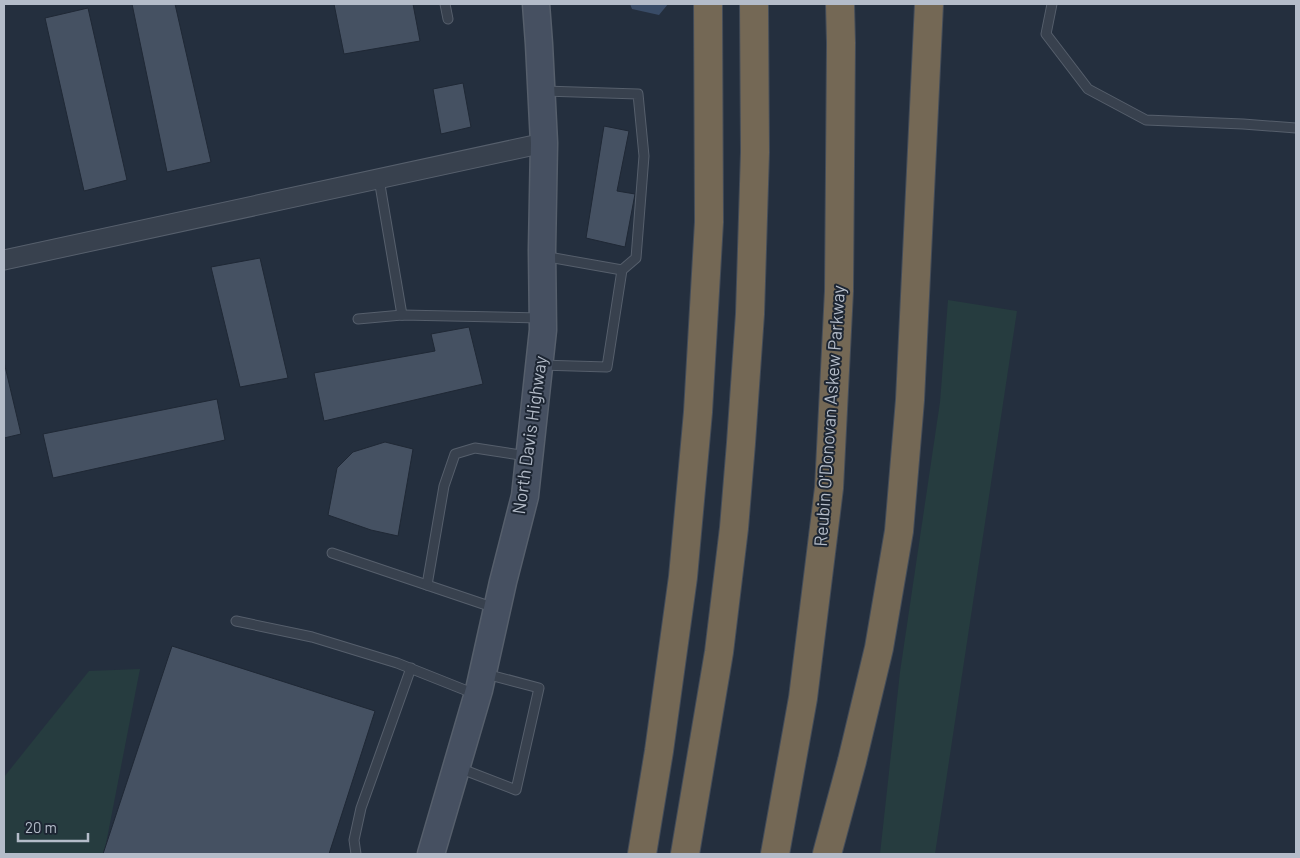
<svg xmlns="http://www.w3.org/2000/svg" width="1300" height="858" viewBox="0 0 1300 858" font-family="Barlow,sans-serif">
	<style>
		.green { fill: #263c3f }
		.water { fill: #394c67 }
		.building { fill: #455162; stroke: #1f2835 }
		.lines { fill: none; stroke-linecap: round; stroke-linejoin: round }
		.service-casing { stroke: #565f6c; stroke-width: 11 }
		.minor-casing { stroke: #565f6c; stroke-width: 21 }
		.secondary-casing { stroke: #565f6c; stroke-width: 29 }
		.motorway-casing { stroke: #434c59; stroke-width: 30 }
		.service { stroke: #38414e; stroke-width: 9 }
		.minor { stroke: #38414e; stroke-width: 19 }
		.secondary { stroke: #465061; stroke-width: 26 }
		.motorway { stroke: #746855; stroke-width: 28 }
		.labels { text-anchor: middle; stroke-width: 4; stroke-linejoin: round; paint-order: stroke }
		.street-label { font-size: 18px; fill: #b4bcc9; stroke: #1d2633 }
	</style>
	<rect width="100%" height="100%" fill="#242f3e"/>
	<!-- green -->
	<g class="green">
		<path d="M948,300L1017,311L935,854H880L900,672L940,402Z"/>
		<path d="M140,669L104,854H4V777L89,671Z"/>
	</g>
	<!-- water -->
	<path class="water" d="M630,4H668L659,15L632,9Z"/>
	<!-- building -->
	<g class="building">
		<path d="M132,4H175L211,162L167,172Z"/>
		<path d="M334,4H413L420,41L344,54Z"/>
		<path d="M88,8L127,180L84,191L45,18Z"/>
		<path d="M463,83L471,127L441,134L433,89Z"/>
		<path d="M604,126L629,131L617,191L635,194L625,247L586,238Z"/>
		<path d="M260,258L288,378L240,387L211,267Z"/>
		<path d="M469,327L483,384L324,421L314,373L435,351L431,334Z"/>
		<path d="M4,362L21,434L4,438Z"/>
		<path d="M217,399L225,440L53,478L43,434Z"/>
		<path d="M385,442L413,449L398,536L371,530L328,515L337,468L353,452Z"/>
		<path d="M172,646L375,711L329,854H103Z"/>
	</g>
	<g class="lines">
		<!-- service casing -->
		<g class="service-casing">
			<g id="service">
				<path d="M445,4L448,19"/>
				<path d="M1052,4L1046,34L1088,89L1146,120L1243,124L1296,128"/>
				<path d="M379,179L402,315"/>
				<path d="M543,256L622,270"/>
				<path d="M358,319L402,315L540,318"/>
				<path d="M540,365L607,367L622,270L636,258L644,156L638,94L544,91"/>
				<path d="M332,553L495,608"/>
				<path d="M427,585L444,486L455,454L475,448L527,456"/>
				<path d="M236,621L312,637L397,663L475,694"/>
				<path d="M459,768L516,790L539,688L486,674"/>
				<path d="M356,854L354,840L361,808L411,668"/>
			</g>
		</g>
		<!-- minor casing -->
		<g class="minor-casing">
			<path id="minor" d="M4,260L544,143"/>
		</g>
		<!-- secondary casing -->
		<g class="secondary-casing">
			<path id="secondary" d="M431,854L479,690L503,582L525,496L543,330L542,250L544,143L539,44L536,4"/>
		</g>
		<!-- motorway casing -->
		<g class="motorway-casing">
			<g id="motorway">
				<path d="M642,854L659,751L683,577L698,412L709,222L708,4"/>
				<path d="M685,854L719,652L734,528L741,443L750,314L755,152L754,4"/>
				<path d="M775,854L803,698L829,488L839,291L841,43L840,4"/>
				<path d="M827,854L852,761L879,648L899,531L910,400L929,4"/>
			</g>
		</g>
		<!-- service -->
		<use href="#service" class="service"/>
		<!-- minor -->
		<use href="#minor" class="minor"/>
		<!-- secondary -->
		<use href="#secondary" class="secondary"/>
		<!-- motorway -->
		<use href="#motorway" class="motorway"/>
	</g>
	<g class="labels">
		<!-- street labels -->
		<g class="street-label">
			<text transform="translate(830 416) rotate(-86)" y="6">Reubin O'Donovan Askew Parkway</text>
			<text transform="translate(530 435) rotate(-82)" y="6">North Davis Highway</text>
		</g>
	</g>
	<!-- border -->
	<rect width="1300" height="858" fill="none" stroke="#b4bcc9" stroke-width="10"/>
	<!-- scale -->
	<path d="M18 833v8h70v-8" fill="none" stroke="#b4bcc9" stroke-width="2.5"/>
	<text x="25" y="833" font-size="15" fill="#b4bcc9" stroke="#1d2633" stroke-width="4" paint-order="stroke">20 m</text>
</svg>
